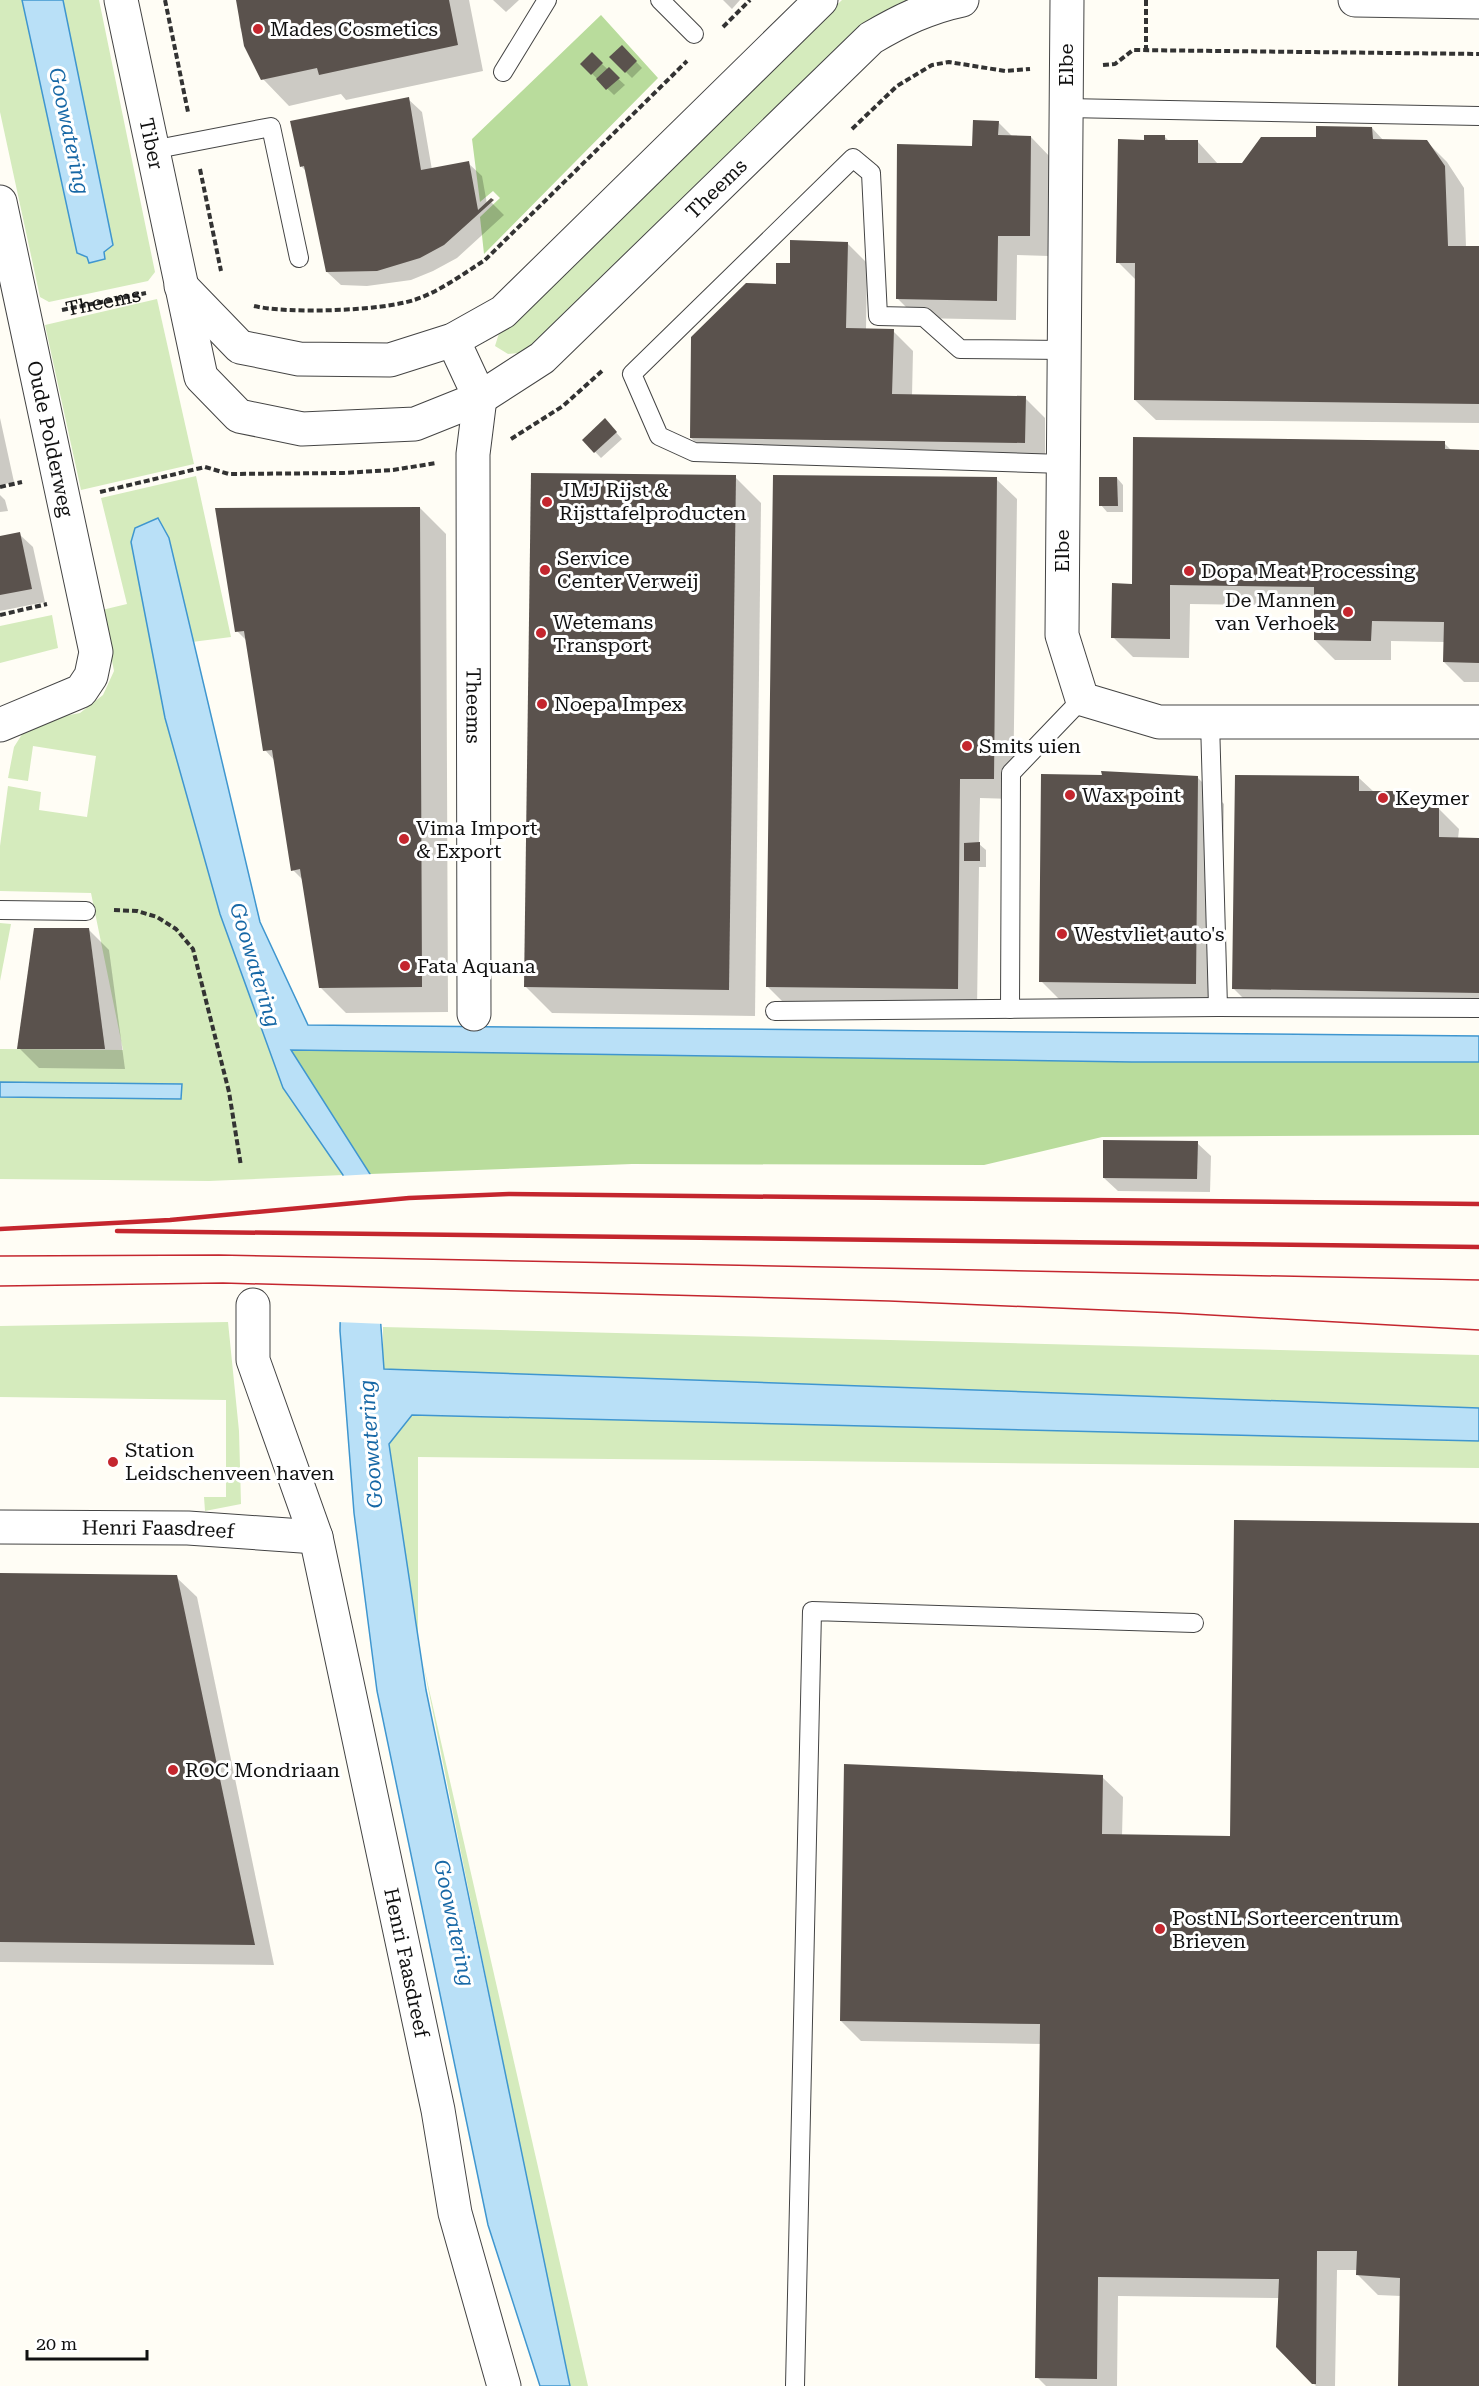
<svg xmlns="http://www.w3.org/2000/svg" width="1479" height="2386" viewBox="0 0 1479 2386" font-family="'Roboto Serif',serif">
	<style>
		.green { fill: #d5ebbd }
		.forest { fill: #b9dc9c }
		.water { fill: #b9e0f7; stroke: #3f96cf; stroke-width: 1.5 }
		.pier { fill: #fffdf5 }
		.shadow { fill: #0003 }
		.building { fill: #5a524d }
		.lines { fill: none; stroke-linecap: round; stroke-linejoin: round }
		.lane-casing { stroke: #444; stroke-width: 20 }
		.street-casing { stroke: #444; stroke-width: 35 }
		.path { stroke: #333; stroke-width: 4; stroke-dasharray: 6 3; stroke-linecap: butt }
		.lane { stroke: #fff; stroke-width: 18 }
		.street { stroke: #fff; stroke-width: 33 }
		.tram { stroke: #c4262e; stroke-width: 1.5 }
		.rail { stroke: #c4262e; stroke-width: 4.5 }
		.poi-dot { fill: #c4262e; stroke: #fff; stroke-width: 2 }
		.labels { text-anchor: middle; stroke-width: 6; stroke-linejoin: round; paint-order: stroke }
		.poi-label { font-size: 20px; fill: #111; stroke: #fff; text-anchor: start }
		.street-label { font-size: 20px; fill: #111; stroke: #fff }
		.water-label { font-size: 21px; font-style: italic; fill: #1768a6; stroke: #fff }
	</style>
	<rect width="100%" height="100%" fill="#fffdf5"/>
	<!-- green -->
	<g class="green">
		<path d="M0,0H22L77,253L88,257L89,262L113,245L63,0H99L155,272L148,281L49,302L40,297L0,112Z"/>
		<path d="M842,0H917L529,352L508,354L495,346L501,327Z"/>
		<path d="M157,299L194,464L81,490L45,325Z"/>
		<path d="M196,476L231,637L192,642L169,538L131,542L165,718L220,914L283,1088L343,1175L209,1181L0,1179V1097L181,1099L182,1084L0,1082V1049L123,1050L91,893L0,891V846L8,786L41,792L39,810L87,817L96,756L33,746L28,781L8,778L14,747L26,728L39,721L80,713L103,695L114,671L102,610L127,604L101,498Z"/>
		<path d="M52,615L58,648L0,663V626Z"/>
		<path d="M0,923L11,924L0,981Z"/>
		<path d="M228,1322L239,1431L241,1504L205,1511L204,1497H226V1400L0,1397V1326Z"/>
		<path d="M383,1327L1479,1355V1408L383,1369Z"/>
		<path d="M412,1415L1479,1441V1468L418,1457V1637L389,1444Z"/>
		<path d="M423,1663L588,2386H570L561,2351Z"/>
	</g>
	<!-- forest -->
	<g class="forest">
		<path d="M601,15L658,78L484,254L480,217L500,198L493,191L480,202L472,139Z"/>
		<path d="M291,1050L1132,1062H1479V1135L1102,1137L984,1165L632,1164L370,1174Z"/>
	</g>
	<!-- water -->
	<g class="water">
		<path d="M22,0H63L113,245L104,252L105,259L89,263L87,257L77,253Z"/>
		<path d="M158,518L169,538L260,922L308,1025L1479,1036V1062H1132L291,1050L370,1174L384,1369L1479,1408V1441L412,1415L389,1444L426,1690L570,2386H540L488,2225L377,1691L354,1513L340,1331L343,1175L283,1088L220,914L165,718L131,542L135,528Z"/>
		<path d="M0,1082L182,1084L181,1099L0,1097Z"/>
	</g>
	<!-- pier -->
	<path class="pier" d="M373,1174L385,1324L337,1322L339,1176Z"/>
	<!-- shadow -->
	<g class="shadow">
		<path d="M238,0H469L483,71L346,100L341,94L289,106L263,79L253,63L240,27Z"/>
		<path d="M493,0H519L506,12Z"/>
		<path d="M723,0H740L732,9Z"/>
		<path d="M622,47L642,68L632,78L611,57Z"/>
		<path d="M592,55L625,85L614,95L582,64Z"/>
		<path d="M408,99L422,112L432,170L468,163L482,176L487,204L490,201L504,215L457,258L433,271L411,280L367,286L341,285L327,272L307,172L302,167L292,122Z"/>
		<path d="M998,122L1013,137H1031L1051,158L1049,256L1017,255L1016,320L917,318L897,298L974,147Z"/>
		<path d="M1372,128L1384,141H1426L1447,162L1464,188L1466,247L1479,248V423L1156,420L1135,400L1137,281L1118,262L1145,141L1164,136L1169,141L1198,142L1218,164H1243L1317,139Z"/>
		<path d="M847,243L867,263L866,330L893,331L913,351L912,396L1025,398L1045,418V463L711,458L691,438L792,265Z"/>
		<path d="M0,418L14,482L0,485Z"/>
		<path d="M605,420L622,439L601,458L584,440Z"/>
		<path d="M1444,443L1452,451H1479V682H1464L1444,662L1445,642L1391,641V660H1335L1315,640V606L1190,604L1189,658L1133,657L1113,637L1133,585Z"/>
		<path d="M735,477L761,503L755,1016L552,1013L526,987Z"/>
		<path d="M1117,478L1123,485V512H1107L1101,505Z"/>
		<path d="M996,479L1017,499L1013,799L980,798L979,844L986,850V867H979L977,1009L788,1007L768,987Z"/>
		<path d="M0,495L5,500L8,511L0,512Z"/>
		<path d="M420,508L446,534L448,1012L346,1013L320,987L303,880L293,870L275,761L265,750L247,641L237,631Z"/>
		<path d="M19,534L33,547L45,602L0,611V538Z"/>
		<path d="M1198,778L1224,804L1222,1009L1067,1007L1041,981Z"/>
		<path d="M1359,778L1374,792L1400,793L1416,808H1438L1459,829L1458,839H1479V1012L1254,1009L1234,989Z"/>
		<path d="M89,930L109,950L125,1069L39,1068L19,1048Z"/>
		<path d="M1197,1143L1211,1156L1210,1192L1118,1191L1104,1178Z"/>
		<path d="M1479,1524V2386H1400L1401,2296L1378,2295L1357,2274V2270H1337L1335,2386H1316L1278,2347L1280,2298L1118,2296L1117,2386H1046L1037,2377L1042,2044L861,2041L841,2021L1102,1777L1123,1797L1122,1836L1231,1838Z"/>
		<path d="M0,1575L176,1577L197,1597L274,1965L0,1962Z"/>
	</g>
	<!-- building -->
	<g class="building">
		<path d="M236,0H449L458,45L319,75L317,68L261,80L244,46Z"/>
		<path d="M622,45L637,61L625,73L609,57Z"/>
		<path d="M592,52L603,63L591,75L580,64Z"/>
		<path d="M609,67L620,78L606,90L596,79Z"/>
		<path d="M409,97L421,170L469,161L478,210L491,198L494,200L444,245L420,258L377,271L326,272L304,166L300,167L290,121Z"/>
		<path d="M973,120L999,121L998,135L1031,136L1030,236H998L997,301L896,299L897,144L972,146Z"/>
		<path d="M1316,126L1372,127L1373,139L1427,140L1445,166L1448,246H1479V404L1134,400L1135,263H1116L1118,139L1144,140V135H1165V140H1198V163H1242L1261,137H1316Z"/>
		<path d="M790,240L848,242L846,328L894,329L892,394L1026,396L1025,443L690,438L691,337L746,283L776,284V263H790Z"/>
		<path d="M605,418L617,432L594,453L582,440Z"/>
		<path d="M1133,437L1445,441V449L1479,450V663L1443,662L1444,622L1372,621L1371,641L1314,640V587L1170,585V639L1111,638L1112,583L1132,584Z"/>
		<path d="M531,473L736,475L729,990L524,987Z"/>
		<path d="M773,475L997,477L994,779H960L958,989L766,987Z"/>
		<path d="M1099,477H1117L1118,506H1099Z"/>
		<path d="M420,507L422,987L319,988L300,869L291,871L272,750L263,751L244,631L235,632L215,508Z"/>
		<path d="M20,532L32,589L0,595V536Z"/>
		<path d="M1101,771L1198,776L1196,984L1039,982L1041,774L1102,775Z"/>
		<path d="M1235,775L1359,776V791H1401V806L1439,807V837L1479,838V993L1232,989Z"/>
		<path d="M980,842V861H964V843Z"/>
		<path d="M34,928H89L105,1049H17Z"/>
		<path d="M1103,1140L1198,1141L1197,1179L1103,1178Z"/>
		<path d="M1234,1520L1479,1523V2386H1398L1400,2278L1356,2275L1357,2251H1317L1316,2384H1312L1276,2347L1279,2279L1098,2277L1097,2379L1035,2378L1040,2024L840,2021L844,1764L1103,1775L1102,1834L1230,1836Z"/>
		<path d="M0,1573L177,1575L255,1945L0,1942Z"/>
	</g>
	<g class="lines">
		<!-- lane casing -->
		<g class="lane-casing">
			<g id="lane">
				<path d="M660,0L694,34"/>
				<path d="M503,72L547,0"/>
				<path d="M1066,108L1479,116"/>
				<path d="M152,150L271,127L299,258"/>
				<path d="M1063,464L694,452L659,436L632,374L853,158L871,173L878,316L924,317L960,349L1064,350"/>
				<path d="M1210,721L1218,1007L1479,1008"/>
				<path d="M0,910L86,911"/>
				<path d="M1010,1009L1011,773L1082,699"/>
				<path d="M775,1011L1218,1007"/>
				<path d="M795,2386L812,1611L1194,1623"/>
			</g>
		</g>
		<!-- street casing -->
		<g class="street-casing">
			<g id="street">
				<path id="s2" d="M121,0L201,377L239,416L302,429L415,424L480,398L542,358L871,38C900,21 928,7 962,0"/>
				<path d="M1067,0L1062,635L1082,699L1159,722H1479"/>
				<path d="M1355,0L1479,2"/>
				<path id="s3" d="M0,202L96,652L91,676L81,691L0,725"/>
				<path d="M181,286L240,347L299,359L390,360L453,340L503,312L821,0"/>
				<path id="s4" d="M453,340L480,398L473,454L474,1014"/>
				<path id="s5" d="M253,1305V1360L316,1537L438,2110L455,2213L504,2386"/>
				<path id="s6" d="M0,1527L188,1528L316,1537"/>
			</g>
		</g>
		<!-- path -->
		<g class="path">
			<path d="M165,0L188,112"/>
			<path d="M1146,0V51"/>
			<path d="M723,27L750,0"/>
			<path d="M1103,65L1115,64L1133,50L1479,54"/>
			<path d="M852,129L897,86L932,65L949,62L1005,71L1030,69"/>
			<path d="M200,169L221,271"/>
			<path d="M254,306C288,314 380,311 414,300C439,292 463,274 485,260L687,61"/>
			<path id="s1" d="M62,310L146,293"/>
			<path d="M511,439L563,406L603,370"/>
			<path d="M0,487L22,482"/>
			<path d="M100,492L205,467L229,474L343,473L393,470L436,463"/>
			<path d="M0,615L47,604"/>
			<path d="M114,910L137,911L157,917L176,929L193,949L229,1092L241,1166"/>
		</g>
		<!-- lane -->
		<use href="#lane" class="lane"/>
		<!-- street -->
		<use href="#street" class="street"/>
		<!-- tram -->
		<g class="tram">
			<path d="M0,1256L219,1255L1479,1280"/>
			<path d="M0,1286L223,1283L889,1301L1175,1313L1479,1330"/>
		</g>
		<!-- rail -->
		<g class="rail">
			<path d="M0,1229L170,1220L409,1198L509,1194L1479,1204"/>
			<path d="M117,1231L1479,1247"/>
		</g>
	</g>
	<!-- markers -->
	<g class="poi-dot">
		<circle cx="258" cy="29" r="6"/>
		<circle cx="547" cy="502" r="6"/>
		<circle cx="545" cy="570" r="6"/>
		<circle cx="1189" cy="571" r="6"/>
		<circle cx="1348" cy="612" r="6"/>
		<circle cx="541" cy="633" r="6"/>
		<circle cx="542" cy="704" r="6"/>
		<circle cx="967" cy="746" r="6"/>
		<circle cx="1070" cy="795" r="6"/>
		<circle cx="1383" cy="798" r="6"/>
		<circle cx="404" cy="839" r="6"/>
		<circle cx="1062" cy="934" r="6"/>
		<circle cx="405" cy="966" r="6"/>
		<circle cx="113" cy="1462" r="6"/>
		<circle cx="173" cy="1770" r="6"/>
		<circle cx="1160" cy="1929" r="6"/>
	</g>
	<g class="labels">
		<!-- poi labels -->
		<g class="poi-label">
			<text x="270" y="36">Mades Cosmetics</text>
			<text x="559" y="497">JMJ Rijst &amp;<tspan x="559" dy="23">Rijsttafelproducten</tspan></text>
			<text x="557" y="565">Service<tspan x="557" dy="23">Center Verweij</tspan></text>
			<text x="1201" y="578">Dopa Meat Processing</text>
			<text x="1336" y="607" text-anchor="end">De Mannen<tspan x="1336" dy="23">van Verhoek</tspan></text>
			<text x="553" y="629">Wetemans<tspan x="553" dy="23">Transport</tspan></text>
			<text x="554" y="711">Noepa Impex</text>
			<text x="979" y="753">Smits uien</text>
			<text x="1082" y="802">Wax point</text>
			<text x="1395" y="805">Keymer</text>
			<text x="416" y="835">Vima Import<tspan x="416" dy="23">&amp; Export</tspan></text>
			<text x="1074" y="941">Westvliet auto's</text>
			<text x="417" y="973">Fata Aquana</text>
			<text x="125" y="1457">Station<tspan x="125" dy="23">Leidschenveen haven</tspan></text>
			<text x="185" y="1777">ROC Mondriaan</text>
			<text x="1172" y="1925">PostNL Sorteercentrum<tspan x="1172" dy="23">Brieven</tspan></text>
		</g>
		<!-- street labels -->
		<g class="street-label">
			<text transform="translate(1066 65) rotate(-90)" y="7">Elbe</text>
			<text dy="7" stroke="none"><textPath href="#s2" startOffset="147">Tiber</textPath></text>
			<text dy="7" stroke="none"><textPath href="#s2" startOffset="1004">Theems</textPath></text>
			<text dy="7" stroke="none"><textPath href="#s1" startOffset="42">Theems</textPath></text>
			<text dy="7" stroke="none"><textPath href="#s3" startOffset="242">Oude Polderweg</textPath></text>
			<text transform="translate(1062 551) rotate(-90)" y="7">Elbe</text>
			<text dy="7" stroke="none"><textPath href="#s4" startOffset="372">Theems</textPath></text>
			<text dy="7" stroke="none"><textPath href="#s6" startOffset="158">Henri Faasdreef</textPath></text>
			<text dy="7" stroke="none"><textPath href="#s5" startOffset="678">Henri Faasdreef</textPath></text>
		</g>
		<!-- water labels -->
		<g class="water-label">
			<text transform="translate(69 131) rotate(78)" y="7">Goowatering</text>
			<text transform="translate(255 965) rotate(73)" y="7">Goowatering</text>
			<text transform="translate(371 1444) rotate(-94)" y="7">Goowatering</text>
			<text transform="translate(454 1923) rotate(78)" y="7">Goowatering</text>
		</g>
	</g>
	<!-- scale -->
	<path d="M27 2350v9h120v-9" fill="none" stroke="#111111" stroke-width="3"/>
	<text x="36" y="2350" font-size="18" fill="#111111" stroke="#ffffff" stroke-width="4.5" paint-order="stroke">20 m</text>
</svg>
